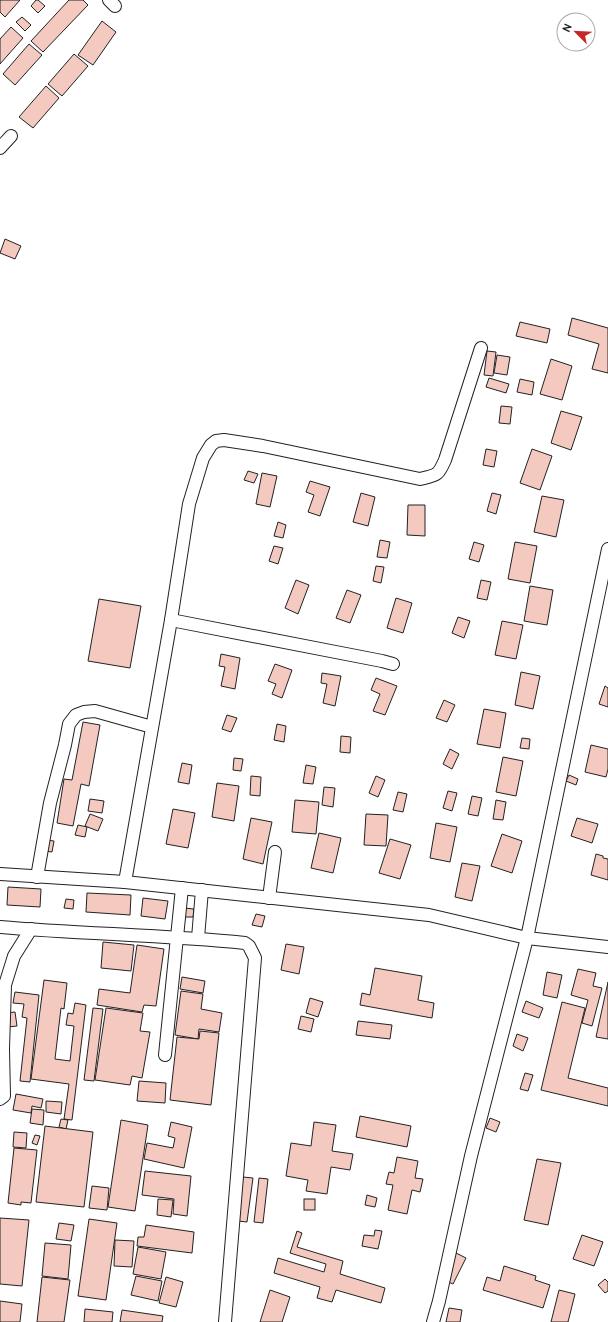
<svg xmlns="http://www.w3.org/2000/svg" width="608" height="1322" viewBox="0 0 608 1322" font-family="Cabin,sans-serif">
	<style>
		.building { fill: #f3c9c0; stroke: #222 }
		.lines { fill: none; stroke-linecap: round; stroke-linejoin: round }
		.minor-casing { stroke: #222; stroke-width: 14 }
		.minor { stroke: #fff; stroke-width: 12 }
	</style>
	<rect width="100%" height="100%" fill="#fff"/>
	<!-- building -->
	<g class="building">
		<path d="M0,0H20L5,17L0,12Z"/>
		<path d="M36,0H38L45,6L38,13L31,6Z"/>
		<path d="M69,0H83L88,5L43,52L31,41Z"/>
		<path d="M22,17L31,25L25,31L16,22Z"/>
		<path d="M102,21L116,32L93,65L78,55Z"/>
		<path d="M11,27L23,38L0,64V39Z"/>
		<path d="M29,44L42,55L15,85L3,74Z"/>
		<path d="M74,54L88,66L62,96L48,84Z"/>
		<path d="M46,86L59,98L33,128L19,117Z"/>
		<path d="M5,239L21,246L15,259L0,253Z"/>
		<path d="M572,318L608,328V373L592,369L599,344L568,335Z"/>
		<path d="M520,322L550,329L547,343L516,336Z"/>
		<path d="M487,351L496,352L493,376L484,375Z"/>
		<path d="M497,355L510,357L507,375L494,373Z"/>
		<path d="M551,359L572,366L562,400L540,394Z"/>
		<path d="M489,378L509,384L506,393L486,387Z"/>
		<path d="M520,379L534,382L532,395L517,392Z"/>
		<path d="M501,406L512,407L510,424L499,423Z"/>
		<path d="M561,411L582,417L571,450L551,443Z"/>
		<path d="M486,449L497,451L494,467L483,465Z"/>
		<path d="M532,449L552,456L540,490L520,483Z"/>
		<path d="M248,471L258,474L254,483L244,480Z"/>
		<path d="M262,473L277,476L270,507L256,504Z"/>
		<path d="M310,481L330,487L320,516L308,512L314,495L306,492Z"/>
		<path d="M361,493L375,497L368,526L353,522Z"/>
		<path d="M492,493L501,495L496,514L487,511Z"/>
		<path d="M542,496L564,500L556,537L534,532Z"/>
		<path d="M408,505H425V536L407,535Z"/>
		<path d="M278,522L286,525L283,538L274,536Z"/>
		<path d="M380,540L390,542L387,558L377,557Z"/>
		<path d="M474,542L484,545L479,562L469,559Z"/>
		<path d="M515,542L537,546L530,583L508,579Z"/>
		<path d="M274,546L283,548L278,564L269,561Z"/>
		<path d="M376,566L384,567L381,583L373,581Z"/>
		<path d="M296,580L309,585L298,614L285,608Z"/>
		<path d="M481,580L491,582L487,600L477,598Z"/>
		<path d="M530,586L553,590L547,625L524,621Z"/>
		<path d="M347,590L361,595L350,623L336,618Z"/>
		<path d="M396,598L412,603L403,633L387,628Z"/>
		<path d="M99,599L141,606L130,668L88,661Z"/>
		<path d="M458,617L470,621L464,638L452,633Z"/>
		<path d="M502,621L523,625L516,659L495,655Z"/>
		<path d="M221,654L240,658L235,689L221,686L225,667L219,666Z"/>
		<path d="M275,664L292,670L282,698L272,694L276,684L268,681Z"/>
		<path d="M521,672L540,676L533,709L515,705Z"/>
		<path d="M322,673L341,676L335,706L323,703L327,684L321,683Z"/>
		<path d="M376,678L397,686L385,715L373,711L380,694L371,690Z"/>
		<path d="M605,686L608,688V707L599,704Z"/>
		<path d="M444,700L455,705L447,722L436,718Z"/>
		<path d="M484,709L506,713L500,748L477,744Z"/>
		<path d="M227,715L237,718L231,732L222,729Z"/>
		<path d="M83,722L100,725L89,786L81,784L73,826L57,823L64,779L72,780Z"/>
		<path d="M277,724L286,726L284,742L274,740Z"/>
		<path d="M341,736L351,737L350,753L340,752Z"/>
		<path d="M522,738L530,739L529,749L520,748Z"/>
		<path d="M591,745L608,749V769L606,777L585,772Z"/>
		<path d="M450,749L459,754L452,769L443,764Z"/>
		<path d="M503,757L523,761L516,796L496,792Z"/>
		<path d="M234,758L243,759L241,771L233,770Z"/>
		<path d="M182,763L192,765L189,784L178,782Z"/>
		<path d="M306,765L316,767L313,784L303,783Z"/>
		<path d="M569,775L578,779L576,785L566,781Z"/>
		<path d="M251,776L261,777L260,796L250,795Z"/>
		<path d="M376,776L385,780L378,797L369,793Z"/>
		<path d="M217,783L239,786L234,821L212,817Z"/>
		<path d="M324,787L335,788L333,807L322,805Z"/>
		<path d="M448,791L457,793L452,811L443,808Z"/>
		<path d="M398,792L407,794L403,812L393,810Z"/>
		<path d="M472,796L482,798L478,816L468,814Z"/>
		<path d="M90,799L104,801L102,813L88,811Z"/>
		<path d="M295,800L319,802L316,834L292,832Z"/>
		<path d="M496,800L506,802L503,820L493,819Z"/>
		<path d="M173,809L195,813L188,848L166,844Z"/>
		<path d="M90,814L103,819L98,831L85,826Z"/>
		<path d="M366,814L388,815L386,846L364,845Z"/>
		<path d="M251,818L272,822L263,864L243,859Z"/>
		<path d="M577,818L598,824L592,843L571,836Z"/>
		<path d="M436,823L457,827L450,862L430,858Z"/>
		<path d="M78,825L87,827L85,837L75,835Z"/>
		<path d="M319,833L341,838L333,873L311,868Z"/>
		<path d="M502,834L522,841L512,873L491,866Z"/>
		<path d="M390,839L411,845L400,879L379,873Z"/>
		<path d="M46,840L54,841L52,852L45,851Z"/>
		<path d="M596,854L603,856V858L608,859V880L591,875Z"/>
		<path d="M462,863L480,866L472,901L455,897Z"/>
		<path d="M8,887L41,889L40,907L7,905Z"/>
		<path d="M87,893L131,895L130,915L86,912Z"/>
		<path d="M143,898L168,901L165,919L141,916Z"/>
		<path d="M66,899L74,900L73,909L64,908Z"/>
		<path d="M184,908L194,909L193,917H184Z"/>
		<path d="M256,914L265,916L262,927L252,925Z"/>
		<path d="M103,942L134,945L131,971L101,968Z"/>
		<path d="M286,944L304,947L299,974L281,970Z"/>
		<path d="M137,945L164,949L156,1006L144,1005L142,1012L97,1005L99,989L130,993Z"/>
		<path d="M375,968L422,976L418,1000L434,1003L432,1018L360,1005L362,993L370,995Z"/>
		<path d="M578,969L596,973L593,986L602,988L592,1026L582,1023L588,1000L571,995Z"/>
		<path d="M547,972L562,975L557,998L543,995Z"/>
		<path d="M182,977L205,981L203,993L180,989Z"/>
		<path d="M44,980L67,983L64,1009L61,1008L55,1059L70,1061L74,1026L66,1025L68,1013L73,1014L75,1003L86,1005L72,1120L64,1119L69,1084L31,1079Z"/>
		<path d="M608,982V1039L596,1037Z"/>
		<path d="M181,991L203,994L201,1009L222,1013L219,1032L199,1029L198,1039L175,1035Z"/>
		<path d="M15,992L39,995L30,1082L20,1081L27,1018L22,1017L24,1004L13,1003Z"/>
		<path d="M310,998L323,1002L318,1017L306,1013Z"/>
		<path d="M526,1001L543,1008L539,1018L522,1012Z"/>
		<path d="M562,1002L585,1008L568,1078L608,1088V1106L541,1090Z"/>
		<path d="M93,1008L103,1009L94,1081L84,1080Z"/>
		<path d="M106,1008L143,1013L140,1031L150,1032L142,1078L132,1076L130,1085L95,1080Z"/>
		<path d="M15,1012L17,1026L8,1027L6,1013Z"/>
		<path d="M301,1016L314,1019L311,1032L298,1029Z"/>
		<path d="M358,1021L392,1025L390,1039L356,1035Z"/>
		<path d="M200,1031L219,1033L211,1105L170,1100L177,1037L199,1039Z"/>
		<path d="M517,1034L528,1038L523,1051L513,1046Z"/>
		<path d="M525,1073L533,1075L528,1091L520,1089Z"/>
		<path d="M139,1081L166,1083L165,1103L137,1101Z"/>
		<path d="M16,1094L43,1099L41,1108L32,1106L31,1113L13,1110Z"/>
		<path d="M46,1101L62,1102L61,1114L46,1112Z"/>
		<path d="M32,1109L44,1110L43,1125L30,1123Z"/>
		<path d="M360,1116L411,1126L407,1147L356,1137Z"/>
		<path d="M490,1118L500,1122L496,1132L486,1128Z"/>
		<path d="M61,1119L68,1120L66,1129L59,1127Z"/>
		<path d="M121,1120L148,1125L135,1211L108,1207Z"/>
		<path d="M171,1122L192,1127L184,1168L144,1159L147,1143L173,1148L175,1138L168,1136Z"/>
		<path d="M314,1122L336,1125L332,1151L353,1154L350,1170L331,1167L327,1194L306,1191L308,1180L286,1176L291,1143L311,1146Z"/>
		<path d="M45,1126L93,1132L84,1207L36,1202Z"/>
		<path d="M14,1132L27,1133L26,1148L13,1147Z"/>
		<path d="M35,1135L40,1136L37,1145L32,1143Z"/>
		<path d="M14,1148L37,1150L31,1203L21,1202V1205L8,1203Z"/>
		<path d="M397,1157L418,1161L415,1178L423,1179L420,1192L412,1190L407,1214L388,1210L393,1185L386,1184L389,1172L394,1173Z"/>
		<path d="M537,1159L561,1163L548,1225L524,1220Z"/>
		<path d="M145,1171L191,1176L187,1216L173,1214L174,1199L142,1195Z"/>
		<path d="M243,1177L253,1178L247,1222L238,1221Z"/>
		<path d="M259,1178L268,1179L263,1223L254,1222Z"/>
		<path d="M92,1186L109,1188L107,1210L89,1208Z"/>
		<path d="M367,1195L377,1198L375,1207L365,1205Z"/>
		<path d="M158,1199L173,1200L171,1217L157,1215Z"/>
		<rect x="304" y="1199" width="11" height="11"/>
		<path d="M0,1218L29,1220L22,1286L0,1284Z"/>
		<path d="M89,1219L117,1223L106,1300L78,1296Z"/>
		<path d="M59,1223L74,1225L71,1241L56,1239Z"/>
		<path d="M146,1225L194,1232L192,1253L137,1246L138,1237H144Z"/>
		<path d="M375,1230L382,1231L378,1249L362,1246L364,1235L374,1236Z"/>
		<path d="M297,1231L302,1233L297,1247L343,1261L340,1274L385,1288L381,1303L336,1290L332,1302L317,1298L320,1287L274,1273L278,1258L324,1272L326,1264L290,1253Z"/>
		<path d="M582,1235L603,1242L594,1266L573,1259Z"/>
		<path d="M115,1240L134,1241L132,1267L114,1266Z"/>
		<path d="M45,1243L71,1245L68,1279L42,1276Z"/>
		<path d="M138,1247L166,1252L161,1279L133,1274Z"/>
		<path d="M456,1253L466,1258L453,1284L444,1280Z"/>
		<path d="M504,1266L536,1276L535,1280L550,1285L543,1308L483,1290L487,1277L500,1281Z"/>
		<path d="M136,1276L162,1281L158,1301L131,1295Z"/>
		<path d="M42,1277L70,1280L64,1322H37Z"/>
		<path d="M166,1277L183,1282L176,1307L159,1303Z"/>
		<path d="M605,1279L608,1282V1291L605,1293L598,1285Z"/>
		<path d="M270,1290L290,1297L282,1322H260Z"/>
		<path d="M559,1290L575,1294L568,1322H551Z"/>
		<path d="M0,1301L22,1304L20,1322H0Z"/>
		<path d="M449,1308L462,1310L460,1322H446Z"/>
		<path d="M85,1309L113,1312L112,1322H84Z"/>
		<path d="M122,1310L163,1316L162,1322H120Z"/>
	</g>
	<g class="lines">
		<!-- minor casing -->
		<g class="minor-casing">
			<g id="minor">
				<path d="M109,0L115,6"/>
				<path d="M0,148L11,136"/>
				<path d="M171,620L382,661L393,664"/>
				<path d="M0,874L125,882L429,915L527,938L608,947"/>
				<path d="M37,877L50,803L65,745L69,724L76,715L84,712L95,711L152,727"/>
				<path d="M125,882L171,620L189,504L203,458L211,445L216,441L224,440L263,446L420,479C437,475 438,476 445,460L481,348"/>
				<path d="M269,898L275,852"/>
				<path d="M0,927C82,934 164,935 245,943L249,946L255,958L225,1322"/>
				<path d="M198,938L202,890"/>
				<path d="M165,1055L182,888"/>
				<path d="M0,1099L4,1096L3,1049L5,985L14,956L31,929"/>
				<path d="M433,1322L439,1301L471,1156L527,938L608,549"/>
			</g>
		</g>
		<!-- minor -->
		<use href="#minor" class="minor"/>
	</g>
	<!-- north arrow -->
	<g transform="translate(576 32) rotate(294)"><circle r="19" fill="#ffffff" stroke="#a7a7a7"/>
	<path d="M0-3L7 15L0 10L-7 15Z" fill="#c62828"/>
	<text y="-6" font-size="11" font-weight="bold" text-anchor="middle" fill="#222222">N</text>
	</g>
</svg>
